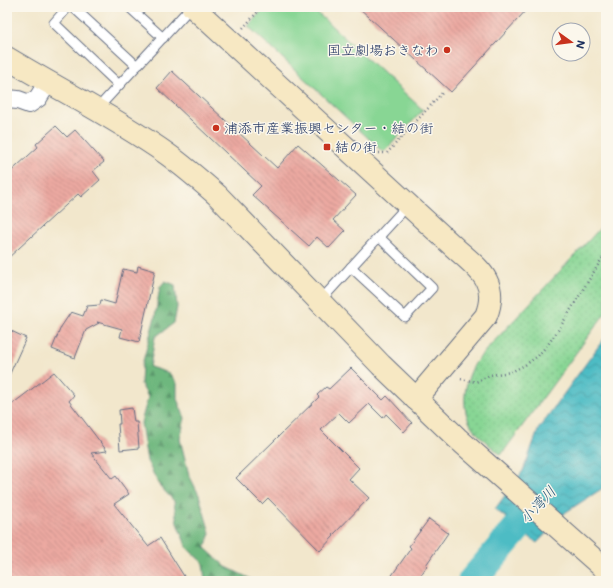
<svg xmlns="http://www.w3.org/2000/svg" width="613" height="588" viewBox="0 0 613 588" font-family="Mali,'Klee One',sans-serif">
	<style>
		.green { fill: #88d694; stroke: #528279 }
		.forest { fill: url(#forest-firs); stroke: #44736e }
		.park { fill: url(#park-dots); stroke: #528279 }
		.water { fill: url(#water-waves); stroke: #347691 }
		.lines { fill: none; stroke-linecap: round; stroke-linejoin: round }
		.river { stroke: #4ebcc4; stroke-width: 29 }
		.building { fill: url(#building-back-hatch) }
		.lane-casing { stroke: #666f84; stroke-width: 11 }
		.street-casing { stroke: #666f84; stroke-width: 20 }
		.secondary-casing { stroke: #666f84; stroke-width: 24 }
		.path { stroke: #666f84; stroke-width: 2.5; stroke-dasharray: 1 3; stroke-linecap: butt }
		.lane { stroke: #fff; stroke-width: 9 }
		.street { stroke: #fff; stroke-width: 18 }
		.secondary { stroke: #f7e8c3; stroke-width: 22 }
		.poi-dot { fill: #c8321e; stroke: #fbf7ec; stroke-width: 1.5 }
		.labels { text-anchor: middle; stroke-width: 3; stroke-linejoin: round; paint-order: stroke }
		.poi-label { font-size: 14px; fill: #1b2f5e; stroke: #fbf7ec; text-anchor: start }
		.water-label { font-size: 15px; font-style: italic; fill: #2a597d; stroke: #fbf7ec }
	</style>
	<defs>
		<pattern id="forest-firs" width="22" height="20" patternUnits="userSpaceOnUse"><rect width="22" height="20" fill="#6eb77e"/><path d="M5 1l3.5 6h-7zM16 11l3.5 6h-7z" fill="#5a956a"/></pattern>
		<pattern id="park-dots" width="8" height="8" patternUnits="userSpaceOnUse"><rect width="8" height="8" fill="#88d694"/><path d="M2 2h.1M6 6h.1" fill="none" stroke="#75b882" stroke-width="1.8" stroke-linecap="round"/></pattern>
		<pattern id="water-waves" width="16" height="10" patternUnits="userSpaceOnUse"><rect width="16" height="10" fill="#4ebcc4"/><path d="M0 5q4-4 8 0t8 0" fill="none" stroke="#4099a2"/></pattern>
		<pattern id="building-back-hatch" width="6" height="6" patternUnits="userSpaceOnUse"><rect width="6" height="6" fill="#eca9a1"/><path d="M-1 5l2 2M0 0l6 6M5-1l2 2" fill="none" stroke="#be8a86"/></pattern>
	</defs>
	<rect width="100%" height="100%" fill="#fbf7ec"/>
	<filter id="ink" filterUnits="userSpaceOnUse"><feTurbulence type="fractalNoise" baseFrequency=".025" numOctaves="2"/><feDisplacementMap in="SourceGraphic" scale="8" xChannelSelector="R" yChannelSelector="G"/><feConvolveMatrix kernelMatrix="1 2 1 2 8 2 1 2 1" color-interpolation-filters="sRGB"/></filter>
	<filter id="wash" filterUnits="userSpaceOnUse"><feTurbulence type="fractalNoise" baseFrequency=".012" numOctaves="4" result="noise"/><feDisplacementMap in="SourceGraphic" scale="16" xChannelSelector="R" yChannelSelector="G"/><feGaussianBlur stdDeviation="0.9" result="paint"/><feColorMatrix in="noise" values="0 0 0 0 0 0 0 0 0 0 0 0 0 0 0 0 0 1.4 0 .05"/><feComposite in="paint" operator="in"/></filter>
	<g filter="url(#wash)">
		<rect width="100%" height="100%" fill="#f2e7cc"/>
		<!-- green -->
		<path class="green" d="M265,7H311L423,110L385,151H382L248,26Z"/>
		<!-- forest -->
		<path class="forest" d="M165,281L175,285L177,307L174,323L155,337L150,367L169,373L177,383V399L185,418L180,439L189,475L199,495L210,533L205,548L226,567L255,581H205L203,563L187,548L177,523L174,501L159,485L147,461L141,423L148,397L141,384L142,365L155,317L160,287Z"/>
		<!-- park -->
		<path class="park" d="M606,222V312L501,455C493,448 483,440 476,432C460,414 463,387 473,367C476,361 482,355 486,350Z"/>
		<!-- water -->
		<path class="water" d="M606,336V486L566,512L537,543L495,509L523,471L539,428Z"/>
		<g class="lines">
			<!-- river -->
			<path class="river" d="M472,581L519,526L546,498"/>
		</g>
		<g id="blocks">
			<!-- building -->
			<g class="building">
				<path d="M358,7H529L451,92Z"/>
				<path d="M172,71L277,168L298,144L356,195L333,220L345,231L329,248L317,237L309,246L252,195L261,186L157,88Z"/>
				<path d="M56,126L67,137L75,130L104,162L93,171L100,180L81,197L78,194L7,259V175L38,147L36,144Z"/>
				<path d="M138,266L155,271L139,342L120,337L122,329L97,322L99,323L86,330L75,358L52,349L61,327L71,312L83,316L87,306L100,305L101,300L115,304L123,269L137,272Z"/>
				<path d="M7,329L26,338L7,380Z"/>
				<path d="M351,368L383,400L387,396L412,423L404,432L386,414L383,418L369,404L349,423L339,413L321,430L359,468L349,479L369,498L333,535L334,536L320,551L268,498L262,504L236,478L319,397L317,395L326,387L329,389Z"/>
				<path d="M54,372L74,395L69,401L107,451L91,453L112,479L116,476L129,494L114,504L148,546L160,538L187,581H7V408Z"/>
				<path d="M132,408L134,422H137L139,448L120,450L118,424H120L119,410Z"/>
				<path d="M429,519L448,533L426,565L427,566L417,581H388L411,548L409,546Z"/>
			</g>
		</g>
	</g>
	<g filter="url(#ink)">
		<use href="#blocks" fill-opacity="0" stroke="#666f84" stroke-width="1"/>
		<g class="lines">
			<!-- lane casing -->
			<g class="lane-casing">
				<g id="lane">
					<path d="M68,7L54,23L119,85"/>
					<path d="M73,7L137,66"/>
					<path d="M129,7L163,38"/>
					<path d="M97,109L191,7"/>
					<path d="M351,267L405,317L432,288L379,237"/>
					<path d="M320,301L408,205"/>
				</g>
			</g>
			<!-- street casing -->
			<g class="street-casing">
				<path id="street" d="M7,99L18,100L29,104L38,98L48,82"/>
			</g>
			<!-- secondary casing -->
			<g class="secondary-casing">
				<g id="secondary">
					<path d="M193,7L454,247C477,268 500,281 486,316L416,399"/>
					<path d="M7,58C60,90 116,118 167,154C185,167 201,181 217,195L381,365L457,438L606,570"/>
				</g>
			</g>
			<!-- path -->
			<g class="path">
				<path d="M243,28L262,7"/>
				<path d="M379,153H387L443,92"/>
				<path d="M461,379L476,382L490,375L511,372L525,365L538,356L549,343L559,329L606,252"/>
			</g>
			<!-- lane -->
			<use href="#lane" class="lane"/>
			<!-- street -->
			<use href="#street" class="street"/>
			<!-- secondary -->
			<use href="#secondary" class="secondary"/>
		</g>
	</g>
	<!-- markers -->
	<g class="poi-dot">
		<circle cx="447" cy="50" r="4"/>
		<circle cx="216" cy="128" r="4"/>
		<rect x="323" y="143" width="8" height="8" rx="2"/>
	</g>
	<g class="labels">
		<!-- poi labels -->
		<g class="poi-label">
			<text x="439" y="55" text-anchor="end">国立劇場おきなわ</text>
			<text x="224" y="133">浦添市産業振興センター・結の街</text>
			<text x="335" y="152">結の街</text>
		</g>
		<!-- water labels -->
		<g class="water-label">
			<text transform="translate(538 505) rotate(-47)" y="5">小湾川</text>
		</g>
	</g>
	<!-- margin -->
	<rect width="613" height="588" fill="none" stroke="#fbf7ec" stroke-width="24"/>
	<!-- north arrow -->
	<g transform="translate(571 42) rotate(104)"><circle r="19" fill="#fbf7ec" stroke="#a1a7b3"/>
	<path d="M0-3L7 15L0 10L-7 15Z" fill="#c8321e"/>
	<text y="-6" font-size="11" font-weight="bold" text-anchor="middle" fill="#1b2f5e">N</text>
	</g>
</svg>
